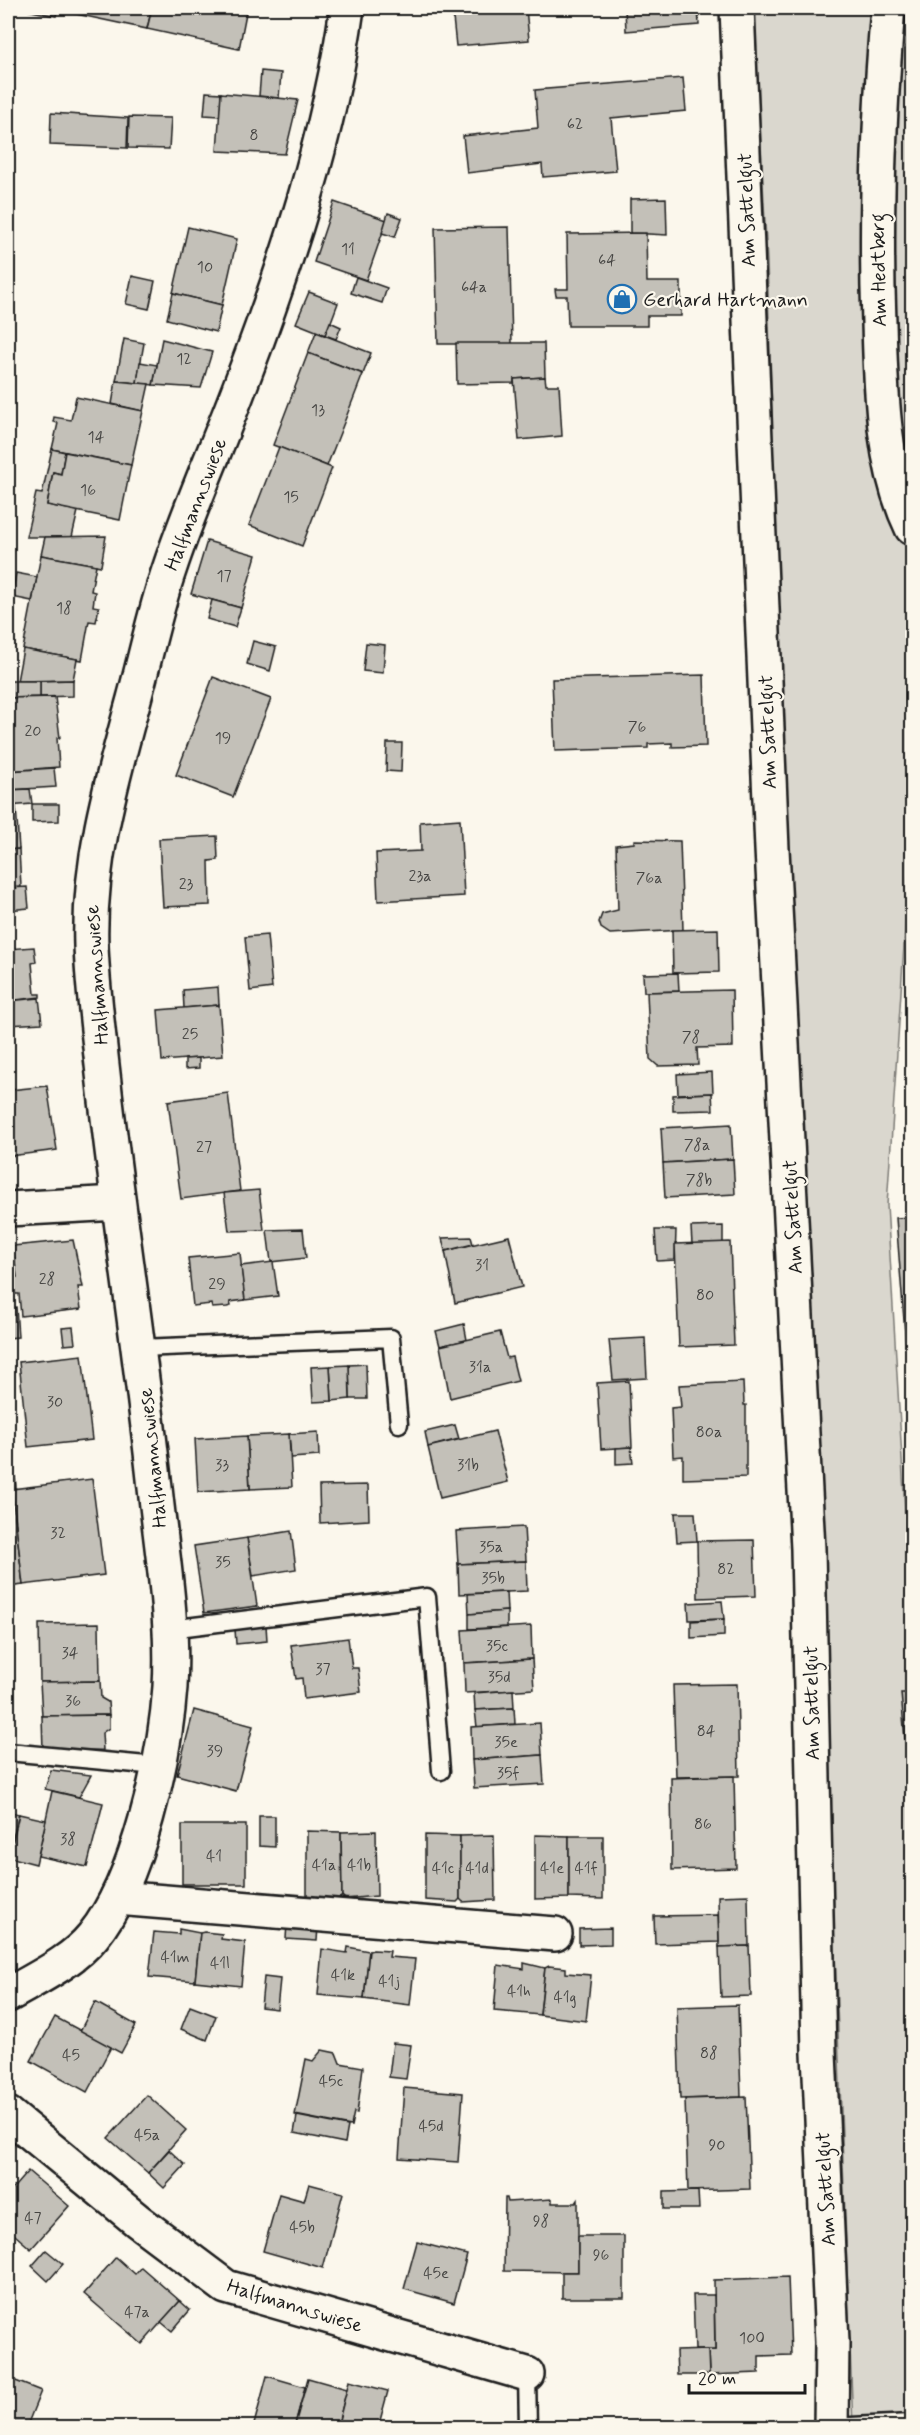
<svg xmlns="http://www.w3.org/2000/svg" width="920" height="2435" viewBox="0 0 920 2435" font-family="Mynerve,sans-serif">
	<style>
		.green { fill: #dad7ce; stroke: #7b7a75; stroke-width: 1.5 }
		.building { fill: #c3c0b8; stroke: #1c1c1c; stroke-width: 1.5 }
		.lines { fill: none; stroke-linecap: round; stroke-linejoin: round }
		.lane-casing { stroke: #1c1c1c; stroke-width: 21 }
		.street-casing { stroke: #1c1c1c; stroke-width: 38 }
		.lane { stroke: #fbf7ec; stroke-width: 16 }
		.street { stroke: #fbf7ec; stroke-width: 33 }
		.labels { text-anchor: middle; stroke-width: 4.5; stroke-linejoin: round; paint-order: stroke }
		.number-label { font-size: 16px; fill: #464543 }
		.street-label { font-size: 20px; fill: #1c1c1c; stroke: #fbf7ec }
		.poi-label { font-size: 20px; fill: #1c1c1c; stroke: #fbf7ec; text-anchor: start }
	</style>
	<rect width="100%" height="100%" fill="#fbf7ec"/>
	<filter id="ink" filterUnits="userSpaceOnUse"><feTurbulence type="fractalNoise" baseFrequency=".0167" numOctaves="2"/><feDisplacementMap in="SourceGraphic" scale="12" xChannelSelector="R" yChannelSelector="G"/><feConvolveMatrix kernelMatrix="1 2 1 2 8 2 1 2 1" color-interpolation-filters="sRGB"/></filter>
	<g filter="url(#ink)">
		<!-- green -->
		<path class="green" d="M754,8H912V824L887,1205L912,1629V2427H853L813,1371L786,842L767,261Z"/>
		<!-- building -->
		<g class="building">
			<path d="M17,8H58L56,16Z"/>
			<path d="M58,8H152L147,29L57,10Z"/>
			<path d="M152,8H247L239,49L147,29Z"/>
			<path d="M452,8H526L529,40L456,46Z"/>
			<path d="M625,8H698L699,25L626,31Z"/>
			<path d="M261,71L281,73L279,98L259,96Z"/>
			<path d="M683,78L686,111L611,118L616,171L543,177L542,164L467,173L463,136L538,128L535,90Z"/>
			<path d="M206,92L221,93L220,116L204,115Z"/>
			<path d="M221,93L298,100L285,154L217,151Z"/>
			<path d="M51,113L128,118L127,148L50,145Z"/>
			<path d="M129,117L171,118L169,149L128,148Z"/>
			<path d="M666,198L667,235L630,233V199Z"/>
			<path d="M334,202L387,220L366,280L314,262Z"/>
			<path d="M388,213L402,218L395,237L382,233Z"/>
			<path d="M188,227L237,239L222,305L173,293Z"/>
			<path d="M509,227L512,344H438L435,228Z"/>
			<path d="M646,233L647,282H681V316H647V326H568L567,296H556L555,289H568L567,234Z"/>
			<path d="M132,276L155,281L149,309L126,304Z"/>
			<path d="M356,277L387,288L382,303L351,293Z"/>
			<path d="M309,292L338,303L326,335L296,323Z"/>
			<path d="M173,293L222,305L216,332L167,319Z"/>
			<path d="M330,322L341,327L336,339L325,335Z"/>
			<path d="M316,332L371,353L363,374L308,353Z"/>
			<path d="M124,339L144,343L137,383L116,381Z"/>
			<path d="M162,339L212,352L201,388L153,385Z"/>
			<path d="M456,343H544L545,377L514,379V383L457,384Z"/>
			<path d="M308,353L363,374L327,466L273,445Z"/>
			<path d="M140,362L157,365L153,385L137,383Z"/>
			<path d="M545,377L546,385H559L562,436L519,440L514,379Z"/>
			<path d="M116,381L149,384L143,411L112,404Z"/>
			<path d="M76,397L143,411L131,465L52,449L58,423L53,422L54,417L71,420Z"/>
			<path d="M279,447L332,468L302,546L249,525Z"/>
			<path d="M52,449L65,452L61,474L53,472L47,505L78,511L72,537H26L36,493L42,494Z"/>
			<path d="M65,452L131,465L120,520L47,505L53,472L61,474Z"/>
			<path d="M106,536L101,566L41,555L45,537Z"/>
			<path d="M207,541L256,555L241,608L191,594Z"/>
			<path d="M41,555L96,565L91,591L95,592L93,606L99,607L96,622L89,621L82,660L23,649Z"/>
			<path d="M16,573L37,577L32,601L12,597Z"/>
			<path d="M212,600L241,608L235,627L207,619Z"/>
			<path d="M253,641L276,647L270,671L247,664Z"/>
			<path d="M366,643L385,645L383,673L363,671Z"/>
			<path d="M23,649L77,659L73,680L17,681Z"/>
			<path d="M704,675L706,746L672,747V743L648,744V748L555,751L552,679Z"/>
			<path d="M213,677L271,699L233,797L176,775Z"/>
			<path d="M73,680V696L40,697V681Z"/>
			<path d="M8,681H40V697L8,698Z"/>
			<path d="M55,697L60,738H57L59,767L8,771V698Z"/>
			<path d="M387,743H402L401,772L386,771Z"/>
			<path d="M54,768L56,787L8,790V771Z"/>
			<path d="M30,789L32,804L8,806V790Z"/>
			<path d="M32,804H59V821L32,822Z"/>
			<path d="M8,806H16L19,849L8,850Z"/>
			<path d="M460,819L464,896L378,901L376,853L421,851L420,822Z"/>
			<path d="M217,836L218,860L209,861L210,905L163,907L159,839Z"/>
			<path d="M634,840L680,841L683,930L610,934L601,928L599,922L602,914L618,910L616,845L634,843Z"/>
			<path d="M19,849L21,887L8,888V850Z"/>
			<path d="M27,887L29,908L8,910V888Z"/>
			<path d="M718,929L719,972L673,973L672,930Z"/>
			<path d="M267,935L272,988L250,991L245,937Z"/>
			<path d="M34,947L36,962L32,963L35,994H40V997L8,1001V949Z"/>
			<path d="M678,973L679,991L644,992L643,974Z"/>
			<path d="M218,987L219,1005L184,1008L183,990Z"/>
			<path d="M732,990L733,1047L697,1048L698,1065L658,1066L650,1059L647,992Z"/>
			<path d="M39,998L42,1023L8,1025V1001Z"/>
			<path d="M219,1005L223,1056L162,1061L158,1010Z"/>
			<path d="M199,1058V1068L185,1069V1059Z"/>
			<path d="M712,1072L713,1093L678,1094L677,1074Z"/>
			<path d="M47,1086L57,1150L10,1156L8,1109L12,1108L10,1090Z"/>
			<path d="M228,1093L240,1191L181,1199L168,1101Z"/>
			<path d="M712,1093L713,1110L673,1111V1095Z"/>
			<path d="M731,1124L733,1159L663,1163L661,1128Z"/>
			<path d="M733,1159L735,1194L665,1198L663,1163Z"/>
			<path d="M259,1190L264,1230L229,1231L224,1193Z"/>
			<path d="M912,1217V1423L896,1218Z"/>
			<path d="M723,1226V1243L692,1244L691,1227Z"/>
			<path d="M303,1229L306,1258L271,1262L267,1230Z"/>
			<path d="M655,1230H676L675,1260L657,1261Z"/>
			<path d="M509,1236L522,1287L455,1303L445,1251Z"/>
			<path d="M471,1237L473,1244L445,1251L442,1238Z"/>
			<path d="M73,1240L83,1287H78L81,1309L21,1316L19,1294H11L9,1278L17,1277L13,1246Z"/>
			<path d="M730,1242L734,1345L679,1347L675,1244Z"/>
			<path d="M240,1253L245,1300L230,1302L231,1306L227,1307L212,1308L211,1304L193,1306L188,1258Z"/>
			<path d="M273,1262L278,1296L245,1300L241,1266Z"/>
			<path d="M16,1307L18,1337L8,1338V1308Z"/>
			<path d="M464,1324L467,1340L440,1346L436,1331Z"/>
			<path d="M73,1327L75,1344L64,1345L62,1328Z"/>
			<path d="M500,1332L507,1358L512,1357L518,1381L450,1398L440,1346Z"/>
			<path d="M645,1338L647,1378L613,1380L609,1340Z"/>
			<path d="M82,1355L92,1440L28,1447L19,1362Z"/>
			<path d="M366,1364L367,1399H350L349,1365Z"/>
			<path d="M349,1365L350,1399L332,1401L330,1366Z"/>
			<path d="M330,1366L332,1401L313,1402L311,1367Z"/>
			<path d="M629,1381L632,1447L601,1449L597,1383Z"/>
			<path d="M743,1382L744,1405H746V1477L683,1479V1456L673,1457L671,1408L681,1407L679,1385Z"/>
			<path d="M455,1425L459,1439L428,1447L425,1432Z"/>
			<path d="M495,1431L508,1482L440,1498L428,1447Z"/>
			<path d="M318,1432L319,1456L291,1458L289,1434Z"/>
			<path d="M289,1434L292,1487L250,1489L247,1436Z"/>
			<path d="M247,1436L250,1489L198,1492L195,1439Z"/>
			<path d="M631,1447L633,1463L616,1464V1448Z"/>
			<path d="M9,1475H15L16,1488L12,1489L23,1585L8,1587Z"/>
			<path d="M92,1479L104,1575L23,1585L12,1489Z"/>
			<path d="M368,1485L369,1520L320,1523L319,1486Z"/>
			<path d="M675,1513H695L697,1541L677,1542Z"/>
			<path d="M524,1527L526,1561L458,1564L456,1531Z"/>
			<path d="M291,1531L296,1569L253,1576L247,1538Z"/>
			<path d="M247,1538L257,1606L204,1613L194,1546Z"/>
			<path d="M754,1540L756,1596L698,1598L697,1541Z"/>
			<path d="M526,1561L527,1591L459,1594L458,1564Z"/>
			<path d="M506,1592L507,1611L469,1614L468,1594Z"/>
			<path d="M722,1601L724,1619L689,1620L688,1603Z"/>
			<path d="M507,1611V1627L469,1629V1614Z"/>
			<path d="M724,1619V1636L691,1638V1621Z"/>
			<path d="M99,1623L100,1681L40,1682L39,1624Z"/>
			<path d="M266,1625L267,1641L236,1644L235,1629Z"/>
			<path d="M531,1626L532,1659L464,1663L462,1630Z"/>
			<path d="M348,1638L352,1668H358L361,1692L304,1699L302,1678L296,1679L291,1645Z"/>
			<path d="M532,1659L534,1689L465,1693L464,1663Z"/>
			<path d="M100,1681L101,1698L108,1702L109,1715L42,1716L40,1682Z"/>
			<path d="M737,1684L739,1776L676,1777L673,1685Z"/>
			<path d="M513,1690L514,1708L475,1710L474,1693Z"/>
			<path d="M901,1693H911L912,1738L905,1739Z"/>
			<path d="M514,1708L515,1724L477,1727L475,1710Z"/>
			<path d="M194,1710L253,1726L236,1791L177,1775Z"/>
			<path d="M109,1715V1728L102,1733L103,1750L43,1751L42,1716Z"/>
			<path d="M540,1723L542,1755L472,1760L471,1727Z"/>
			<path d="M542,1755L544,1784L474,1788L472,1760Z"/>
			<path d="M51,1770L91,1775L79,1797L45,1789Z"/>
			<path d="M734,1776L736,1868L672,1870L671,1778Z"/>
			<path d="M52,1791L103,1803L87,1867L38,1856Z"/>
			<path d="M10,1812L19,1814L12,1842L8,1841Z"/>
			<path d="M19,1814L46,1820L36,1864L9,1857Z"/>
			<path d="M259,1816H275V1847L259,1846Z"/>
			<rect x="182" y="1825" width="64" height="59"/>
			<path d="M307,1831L341,1832L342,1896L339,1899L307,1896Z"/>
			<path d="M376,1831L377,1896L345,1899L342,1896L341,1832Z"/>
			<path d="M425,1835L460,1836V1899L457,1902L425,1900Z"/>
			<path d="M494,1835L495,1900L463,1902L460,1899V1836Z"/>
			<path d="M535,1835L569,1836V1898L535,1899Z"/>
			<path d="M603,1836V1899L569,1898V1836Z"/>
			<path d="M748,1895L749,1946L719,1947L718,1896Z"/>
			<path d="M718,1915L719,1942L655,1944L654,1916Z"/>
			<path d="M287,1923L318,1926L317,1941L286,1939Z"/>
			<path d="M611,1928V1944L579,1945V1929Z"/>
			<path d="M179,1929L200,1933L195,1981L149,1977L154,1932L179,1934Z"/>
			<path d="M204,1932L222,1934L221,1939L245,1942L241,1986L195,1981L200,1933Z"/>
			<path d="M749,1946L751,1996L721,1997L719,1947Z"/>
			<path d="M348,1947L369,1951L364,1999L318,1995L322,1949L347,1953Z"/>
			<path d="M373,1950L390,1951L389,1957L415,1959L410,2005L364,1999L369,1951Z"/>
			<path d="M524,1963L545,1968L540,2015L494,2011L498,1965L524,1969Z"/>
			<path d="M549,1966L566,1968V1973L591,1975L586,2021L540,2015L545,1968Z"/>
			<path d="M264,1977L280,1979L277,2009L261,2007Z"/>
			<path d="M95,2002L136,2025L121,2053L80,2031Z"/>
			<path d="M738,2005L741,2097L680,2099L677,2007Z"/>
			<path d="M190,2006L216,2016L207,2040L181,2029Z"/>
			<path d="M55,2017L111,2047L87,2092L31,2061Z"/>
			<path d="M393,2043L411,2045L406,2079L389,2077Z"/>
			<path d="M322,2050L336,2053L340,2063L363,2067L357,2113L354,2112L351,2126L295,2115L306,2059L313,2061Z"/>
			<path d="M404,2088L463,2093L458,2162L399,2158Z"/>
			<path d="M147,2095L186,2130L148,2173L108,2138Z"/>
			<path d="M746,2097L750,2189L688,2191L685,2099Z"/>
			<path d="M297,2116L348,2126L345,2143L294,2133Z"/>
			<path d="M169,2150L185,2165L164,2188L148,2173Z"/>
			<path d="M28,2171L69,2206L31,2249L8,2229V2194Z"/>
			<path d="M309,2184L343,2193L323,2268L263,2251L279,2194L304,2201Z"/>
			<path d="M698,2191L699,2209H664V2192Z"/>
			<path d="M505,2198H507L508,2202L552,2199V2203H576L578,2200V2272L504,2271Z"/>
			<path d="M578,2236H624V2298H562V2272H578Z"/>
			<path d="M417,2242L467,2255L454,2303L404,2289Z"/>
			<path d="M46,2250L63,2264L48,2281L32,2266Z"/>
			<path d="M116,2257L135,2274L141,2267L180,2301L142,2344L84,2294Z"/>
			<path d="M788,2277L791,2355L759,2356V2373L709,2375L708,2350H715L714,2280Z"/>
			<path d="M693,2295H714L715,2350H695Z"/>
			<path d="M180,2301L190,2310L172,2331L161,2322Z"/>
			<path d="M708,2350L709,2375H677L676,2351Z"/>
			<path d="M267,2376L305,2387L294,2428H253Z"/>
			<path d="M8,2378L41,2391L26,2428H8Z"/>
			<path d="M308,2378L347,2389L337,2428H294Z"/>
			<path d="M349,2381L388,2391L378,2428H337Z"/>
		</g>
		<g class="lines">
			<!-- lane casing -->
			<g class="lane-casing">
				<g id="lane">
					<path d="M140,1348L391,1338L399,1424"/>
					<path d="M170,1629L427,1597L441,1771"/>
					<path d="M8,1752L157,1766"/>
					<path d="M527,2374L528,2428"/>
					<path d="M831,2427L912,2423"/>
				</g>
			</g>
			<!-- street casing -->
			<g class="street-casing">
				<g id="street">
					<path d="M737,8L772,849L808,1549L819,2053L832,2342L831,2428"/>
					<path d="M888,8C879,113 875,217 879,323C881,391 882,466 912,528"/>
					<path d="M8,1209L118,1203"/>
					<path d="M117,1898L555,1934"/>
					<path d="M8,1995C37,1978 72,1962 93,1936C138,1881 165,1757 170,1687C174,1621 162,1554 155,1488C141,1356 120,1225 105,1092C100,1044 93,995 91,946C88,862 112,780 134,699C146,655 155,610 170,567C191,504 219,443 242,381C287,263 330,133 347,8"/>
					<path d="M8,2114L138,2221L226,2287L527,2374"/>
				</g>
			</g>
			<!-- lane -->
			<use href="#lane" class="lane"/>
			<!-- street -->
			<use href="#street" class="street"/>
		</g>
	</g>
	<!-- icons -->
	<defs>
		<g id="shop-ring" transform="scale(1.5)"><circle r="9.5" fill="#fbf7ec" stroke="#1f6fb2" stroke-width="1.5"/><path d="M-5-2.5h2.3a2.7 3.5 0 0 1 5.4 0H5L5.5 6h-11ZM-1.5-2.5h3a1.5 2.3 0 0 0-3 0Z" fill="#1f6fb2"/></g>
	</defs>
	<g fill-rule="evenodd">
		<use href="#shop-ring" x="622" y="299"/>
	</g>
	<g class="labels">
		<!-- number labels -->
		<g class="number-label">
			<text x="575" y="129">62</text>
			<text x="254" y="140">8</text>
			<text x="348" y="254">11</text>
			<text x="607" y="265">64</text>
			<text x="205" y="272">10</text>
			<text x="474" y="292">64a</text>
			<text x="184" y="364">12</text>
			<text x="318" y="415">13</text>
			<text x="96" y="442">14</text>
			<text x="88" y="495">16</text>
			<text x="291" y="502">15</text>
			<text x="224" y="581">17</text>
			<text x="64" y="613">18</text>
			<text x="637" y="732">76</text>
			<text x="33" y="736">20</text>
			<text x="223" y="743">19</text>
			<text x="420" y="881">23a</text>
			<text x="649" y="883">76a</text>
			<text x="186" y="889">23</text>
			<text x="190" y="1039">25</text>
			<text x="691" y="1042">78</text>
			<text x="697" y="1150">78a</text>
			<text x="204" y="1152">27</text>
			<text x="699" y="1185">78b</text>
			<text x="482" y="1270">31</text>
			<text x="47" y="1284">28</text>
			<text x="217" y="1289">29</text>
			<text x="705" y="1300">80</text>
			<text x="480" y="1372">31a</text>
			<text x="55" y="1407">30</text>
			<text x="709" y="1437">80a</text>
			<text x="222" y="1470">33</text>
			<text x="468" y="1470">31b</text>
			<text x="58" y="1538">32</text>
			<text x="491" y="1552">35a</text>
			<text x="223" y="1567">35</text>
			<text x="726" y="1574">82</text>
			<text x="493" y="1583">35b</text>
			<text x="497" y="1651">35c</text>
			<text x="70" y="1658">34</text>
			<text x="323" y="1674">37</text>
			<text x="499" y="1682">35d</text>
			<text x="73" y="1706">36</text>
			<text x="706" y="1736">84</text>
			<text x="506" y="1747">35e</text>
			<text x="215" y="1756">39</text>
			<text x="508" y="1778">35f</text>
			<text x="703" y="1829">86</text>
			<text x="68" y="1844">38</text>
			<text x="214" y="1861">41</text>
			<text x="324" y="1870">41a</text>
			<text x="359" y="1870">41b</text>
			<text x="443" y="1873">41c</text>
			<text x="477" y="1873">41d</text>
			<text x="552" y="1873">41e</text>
			<text x="586" y="1873">41f</text>
			<text x="175" y="1962">41m</text>
			<text x="220" y="1968">41l</text>
			<text x="343" y="1980">41k</text>
			<text x="389" y="1986">41j</text>
			<text x="519" y="1996">41h</text>
			<text x="565" y="2002">41g</text>
			<text x="709" y="2058">88</text>
			<text x="71" y="2060">45</text>
			<text x="331" y="2086">45c</text>
			<text x="431" y="2131">45d</text>
			<text x="147" y="2140">45a</text>
			<text x="717" y="2150">90</text>
			<text x="33" y="2223">47</text>
			<text x="541" y="2226">98</text>
			<text x="302" y="2232">45b</text>
			<text x="601" y="2260">96</text>
			<text x="436" y="2278">45e</text>
			<text x="137" y="2317">47a</text>
			<text x="752" y="2343">100</text>
		</g>
		<!-- street labels -->
		<g class="street-label">
			<text transform="translate(746 210) rotate(-92)" y="7">Am Sattelgut</text>
			<text transform="translate(878 270) rotate(-91)" y="7">Am Hedtberg</text>
			<text transform="translate(195 504) rotate(-69)" y="7">Halfmannswiese</text>
			<text transform="translate(767 732) rotate(-92)" y="7">Am Sattelgut</text>
			<text transform="translate(96 975) rotate(-94)" y="7">Halfmannswiese</text>
			<text transform="translate(792 1217) rotate(-93)" y="7">Am Sattelgut</text>
			<text transform="translate(152 1458) rotate(-96)" y="7">Halfmannswiese</text>
			<text transform="translate(811 1703) rotate(-91)" y="7">Am Sattelgut</text>
			<text transform="translate(825 2189) rotate(-93)" y="7">Am Sattelgut</text>
			<text transform="translate(295 2305) rotate(17)" y="7">Halfmannswiese</text>
		</g>
		<!-- poi labels -->
		<g class="poi-label">
			<text x="643" y="306">Gerhard Hartmann</text>
		</g>
	</g>
	<!-- margin -->
	<rect width="920" height="2435" fill="none" stroke="#fbf7ec" stroke-width="30"/>
	<rect x="15" y="15" width="890" height="2405" fill="none" stroke="#1c1c1c" stroke-width="2" filter="url(#ink)"/>
	<!-- scale -->
	<path d="M689 2384v9h116v-9" fill="none" stroke="#1c1c1c" stroke-width="3"/>
	<text x="698" y="2384" font-size="18" fill="#1c1c1c" stroke="#fbf7ec" stroke-width="4.5" paint-order="stroke">20 m</text>
</svg>
